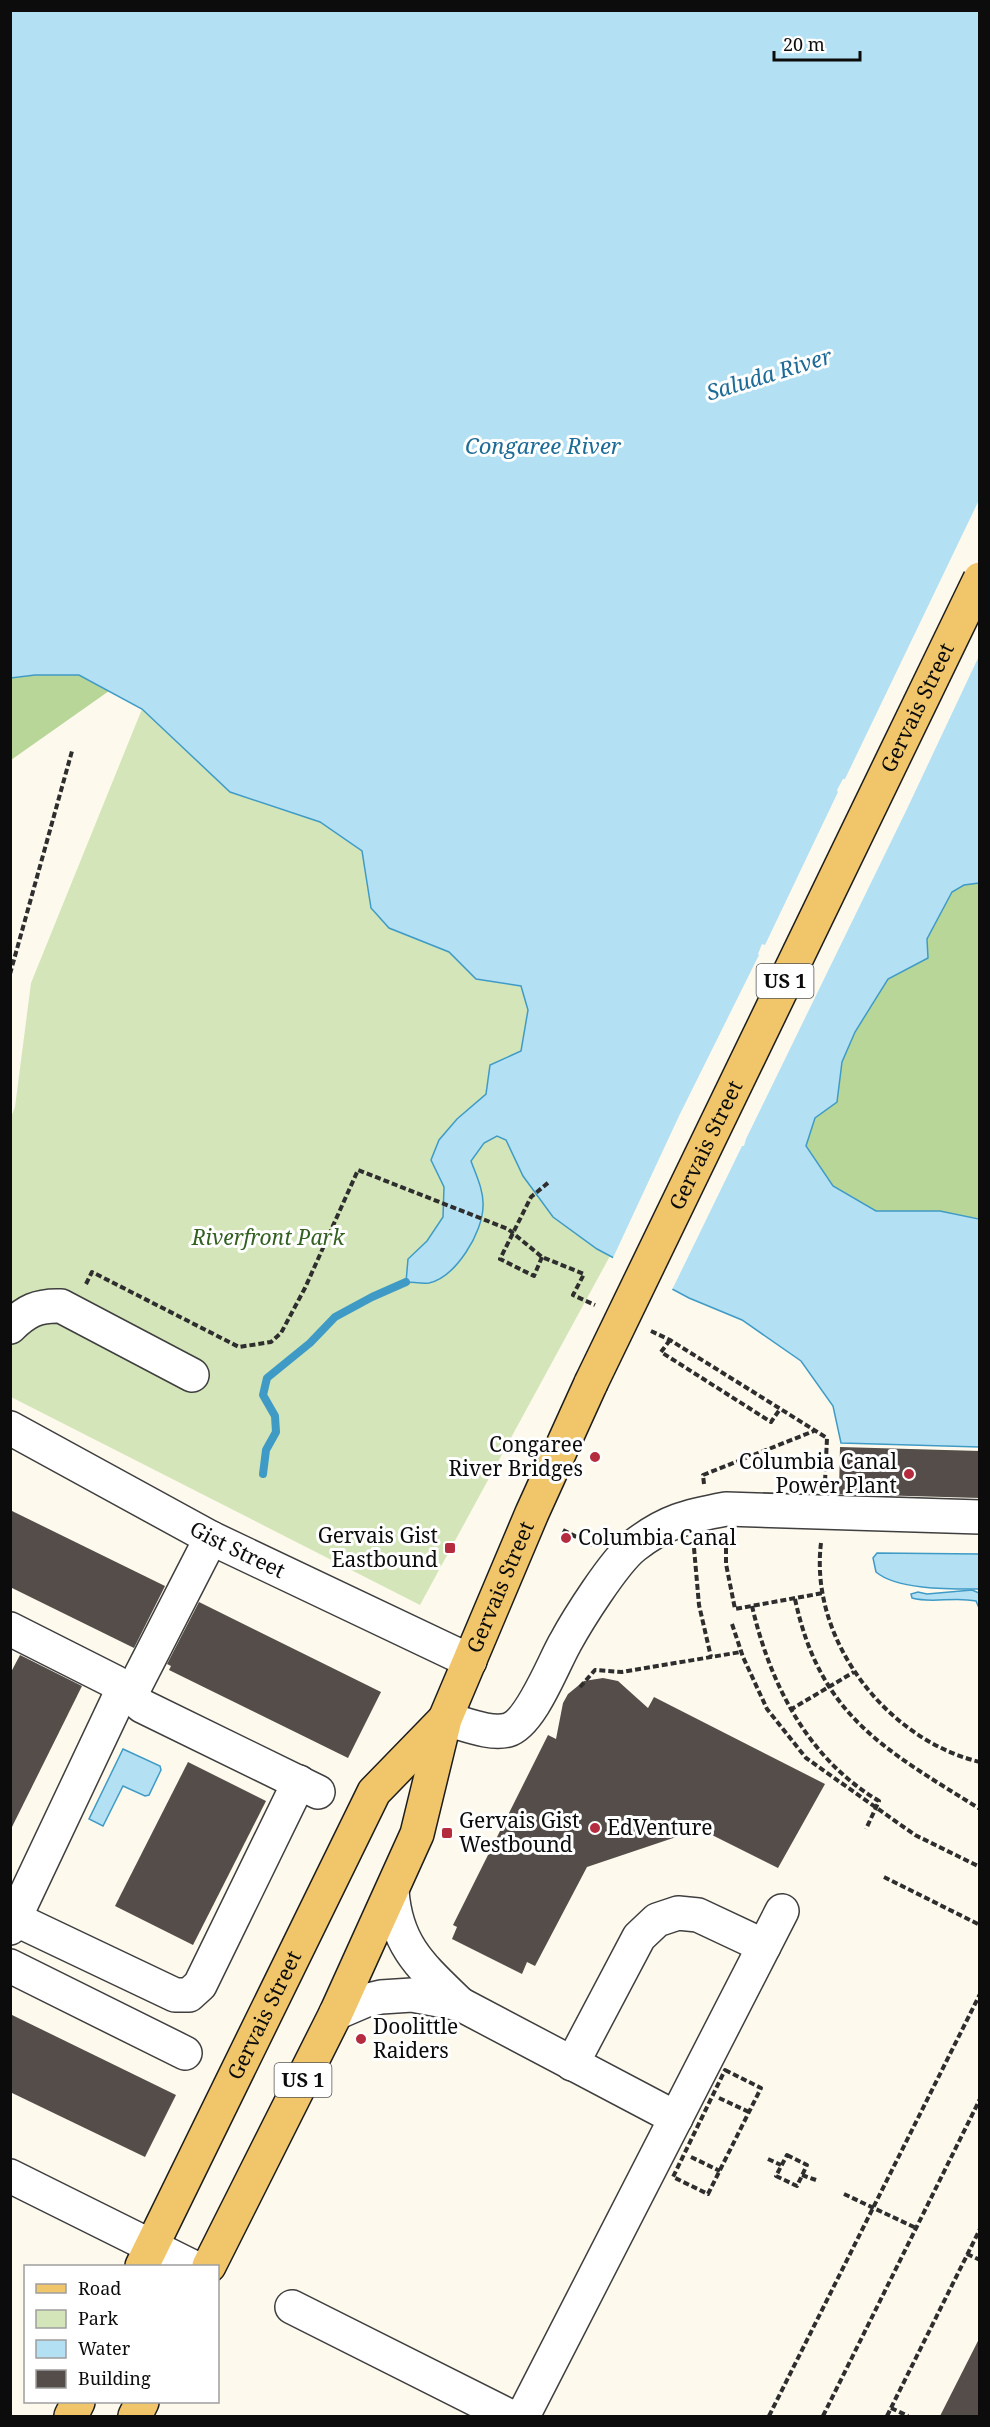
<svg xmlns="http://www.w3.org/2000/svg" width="990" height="2427" viewBox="0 0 990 2427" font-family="'Noto Serif',serif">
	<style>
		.green { fill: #d4e6b9 }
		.forest { fill: #b9d699 }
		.water { fill: #b4e0f3; stroke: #3f9bc6; stroke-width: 1.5 }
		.pier { fill: #fef9ed }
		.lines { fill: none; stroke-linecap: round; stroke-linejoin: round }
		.stream { stroke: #3f9bc6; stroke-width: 8 }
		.building { fill: #544d49 }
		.minor-casing { stroke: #3f3f3f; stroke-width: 36 }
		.major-casing { stroke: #1d1d1d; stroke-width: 36 }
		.path { stroke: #2e2e2e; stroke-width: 4; stroke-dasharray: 6 3; stroke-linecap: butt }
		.minor { stroke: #fff; stroke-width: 33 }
		.major { stroke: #f1c56a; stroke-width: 33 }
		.major-bridge-casing { stroke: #1d1d1d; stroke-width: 36; stroke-linecap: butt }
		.major-bridge { stroke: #f1c56a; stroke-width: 33 }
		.poi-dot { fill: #b52c3e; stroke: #fff; stroke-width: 2 }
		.labels { text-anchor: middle; stroke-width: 6; stroke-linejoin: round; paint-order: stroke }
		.shield { fill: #fff; stroke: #555; stroke-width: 1.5 }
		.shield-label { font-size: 20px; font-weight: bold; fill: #0c0c0c }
		.street-label { font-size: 21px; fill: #0c0c0c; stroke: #fff }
		.park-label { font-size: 21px; font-style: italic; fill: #336021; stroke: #fff }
		.poi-label { font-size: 21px; fill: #0c0c0c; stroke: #fff; text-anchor: start }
		.water-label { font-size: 22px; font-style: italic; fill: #1d6b97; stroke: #fff }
	</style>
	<rect width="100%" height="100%" fill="#fef9ed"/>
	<!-- green -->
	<path class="green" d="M142,709L230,792L320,822L362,851L371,908L389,928L449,952L476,979L521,986L528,1009L521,1051L490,1065L506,1140L523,1176L553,1217L610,1256L420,1605L11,1397V1117L15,1107L31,983Z"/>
	<!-- forest -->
	<g class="forest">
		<path d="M35,675H79L109,691L11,760L10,678Z"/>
		<path d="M979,883V1219L940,1211H876L833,1186L806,1146L815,1118L837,1102L842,1062L855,1032L888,979L928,958L927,939L952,892L964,885Z"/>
	</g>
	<!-- water -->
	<g class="water">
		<path d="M10,11H979V883L964,885L952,892L927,939L928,958L888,979L855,1032L842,1062L837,1102L815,1118L806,1146L833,1186L876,1211H940L979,1219V1447L841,1443L833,1406L801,1361L742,1320L689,1298L597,1249L553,1217L523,1176L506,1140L497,1136L484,1143L471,1161C476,1175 484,1191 483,1206C483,1232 456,1277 429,1283C422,1284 413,1282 406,1282L408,1259L427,1241L443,1217L444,1187L431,1160L439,1140L457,1119L486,1094L490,1065L521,1051L528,1010L521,986L476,979L449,952L389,928L371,908L362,851L320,822L230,792L142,709L79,675H35L11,678Z"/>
		<path d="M877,1553L979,1554V1589C951,1589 897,1590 876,1572L873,1558Z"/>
		<path d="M972,1590L979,1593V1608L976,1601C953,1596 933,1604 912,1598L911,1594L918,1592L927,1594Z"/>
		<path d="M123,1749L160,1766L161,1770L149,1795L145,1796L123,1786L103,1826L89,1819Z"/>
	</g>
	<!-- pier -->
	<path class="pier" d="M979,500V656L906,811L746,1139L744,1146H742L671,1292L612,1260L679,1116L759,955L758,954L762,944L765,945L838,792L837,790L843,779H845Z"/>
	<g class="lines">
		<!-- stream -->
		<path class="stream" d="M263,1474L266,1450L276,1432L275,1416L263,1395L267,1378L310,1343L335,1317L372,1297L406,1282"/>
	</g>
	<!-- building -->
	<g class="building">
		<path d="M840,1447L980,1451V1498L839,1494Z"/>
		<path d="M10,1510L165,1586L134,1648L10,1587Z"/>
		<path d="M199,1602L381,1692L348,1758L169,1670L171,1666L167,1664Z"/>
		<path d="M20,1655L82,1686L10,1831V1674Z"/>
		<path d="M603,1678L618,1681L648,1708L654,1697L825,1784L778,1868L700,1829L587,1867L535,1966L527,1962L522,1974L452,1939L457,1927L453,1925L548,1735L556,1739L563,1703L568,1694L584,1681Z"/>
		<path d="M188,1762L266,1801L193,1945L115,1906Z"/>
		<path d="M10,2014L176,2095L145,2157L10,2092Z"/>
		<path d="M980,2337V2416H940Z"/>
	</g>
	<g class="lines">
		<!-- minor casing -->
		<g class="minor-casing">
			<g id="minor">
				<path d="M10,1327C26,1311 38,1305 61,1306L192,1375"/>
				<path id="s1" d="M10,1428L211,1538L470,1661"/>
				<path d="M10,1629L115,1682L142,1706L318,1792"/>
				<path d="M130,1696L211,1538"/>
				<path d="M445,1719C463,1723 489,1735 508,1730C531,1723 553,1664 565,1643C578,1619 614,1562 634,1546C666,1521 688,1516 726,1509L980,1517"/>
				<path d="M392,1891C396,1946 422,1967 460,2004"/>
				<path d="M15,1919L175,1995H189L200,1985L299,1782"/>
				<path d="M10,1928L123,1689"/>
				<path d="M10,1966L185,2053"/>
				<path d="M336,2013L364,2001L381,1997L412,1995L460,2004L676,2118"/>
				<path d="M572,2064L639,1937L657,1920L678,1913L698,1915L764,1946"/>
				<path d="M10,2176L191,2266"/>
				<path d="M292,2307L509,2416"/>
				<path d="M523,2416L782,1911"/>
			</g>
		</g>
		<!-- major casing -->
		<g class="major-casing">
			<g id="major">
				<path id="s2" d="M142,2266L374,1792L444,1720"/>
				<path id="s3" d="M209,2266L336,2013L417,1834L445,1719L532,1513L591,1383"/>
				<path d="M71,2416L78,2402"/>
				<path d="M135,2416L142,2402"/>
			</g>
		</g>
		<!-- path -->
		<g class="path">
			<path d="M10,974L72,751"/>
			<path d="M542,1257L534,1276L500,1259L531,1197L549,1182"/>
			<path d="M86,1284L92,1272L239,1347L271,1342L281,1333L305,1288L358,1170L508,1229L542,1257L584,1274L573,1295L595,1305"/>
			<path d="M651,1331L670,1340L827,1438L825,1482"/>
			<path d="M670,1340L661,1352L771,1422L780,1409"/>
			<path d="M704,1484L703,1475L814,1431"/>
			<path d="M563,1530L592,1545"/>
			<path d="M726,1539V1564L735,1609L823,1593"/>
			<path d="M821,1543C809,1640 887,1740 980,1762"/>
			<path d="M694,1548L699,1605L711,1657"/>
			<path d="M795,1599C820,1716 884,1749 980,1809"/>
			<path d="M752,1606C770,1684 808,1759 879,1801L866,1829"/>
			<path d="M732,1624L743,1657L767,1709L806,1758L915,1835L980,1867"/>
			<path d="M580,1687L595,1670L622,1672L741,1652"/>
			<path d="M790,1710L854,1672"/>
			<path d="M884,1877L980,1925"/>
			<path d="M725,2070L761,2088L708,2194L673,2177Z"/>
			<path d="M719,2098L749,2112"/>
			<path d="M787,2155L807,2165L797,2186L776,2176Z"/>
			<path d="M691,2157L720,2171"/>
			<path d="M768,2159L781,2165"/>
			<path d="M802,2175L816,2180"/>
			<path d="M844,2194L916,2228"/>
			<path d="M967,2254L980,2260"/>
			<path d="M891,2408L908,2416"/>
			<path d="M769,2416L980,1994"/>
			<path d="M823,2416L980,2099"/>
			<path d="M887,2416L980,2229"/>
		</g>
		<!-- minor -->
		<use href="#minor" class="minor"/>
		<!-- major -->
		<use href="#major" class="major"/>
		<!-- major-bridge casing -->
		<g class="major-bridge-casing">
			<g id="major-bridge">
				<path id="s4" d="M591,1383L980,579"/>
			</g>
		</g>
		<!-- major-bridge -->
		<use href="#major-bridge" class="major-bridge"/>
	</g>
	<!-- markers -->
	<g class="poi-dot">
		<circle cx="595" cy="1457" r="6"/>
		<circle cx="909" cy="1474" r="6"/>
		<circle cx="566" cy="1538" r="6"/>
		<rect x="444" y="1542" width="12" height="12" rx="3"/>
		<circle cx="595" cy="1828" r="6"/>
		<rect x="441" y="1827" width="12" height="12" rx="3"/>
		<circle cx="361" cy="2039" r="6"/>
	</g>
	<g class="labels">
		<!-- shield labels -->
		<g class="shield">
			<rect x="756.5" y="964" width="57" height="34" rx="4.5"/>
			<rect x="274.5" y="2063" width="57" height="34" rx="4.5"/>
		</g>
		<g class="shield-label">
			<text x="785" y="988">US 1</text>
			<text x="303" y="2087">US 1</text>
		</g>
		<!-- street labels -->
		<g class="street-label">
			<text dy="7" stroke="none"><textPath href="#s4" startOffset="750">Gervais Street</textPath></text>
			<text dy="7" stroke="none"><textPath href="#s4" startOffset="264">Gervais Street</textPath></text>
			<text dy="7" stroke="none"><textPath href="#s1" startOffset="258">Gist Street</textPath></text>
			<text dy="7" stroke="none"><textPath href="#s3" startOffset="741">Gervais Street</textPath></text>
			<text dy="7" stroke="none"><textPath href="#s2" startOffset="279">Gervais Street</textPath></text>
		</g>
		<!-- park labels -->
		<g class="park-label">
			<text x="268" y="1245">Riverfront Park</text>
		</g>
		<!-- poi labels -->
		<g class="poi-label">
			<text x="583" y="1452" text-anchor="end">Congaree<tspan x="583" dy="24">River Bridges</tspan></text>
			<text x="897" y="1469" text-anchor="end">Columbia Canal<tspan x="897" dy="24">Power Plant</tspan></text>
			<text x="438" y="1543" text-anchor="end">Gervais Gist<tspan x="438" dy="24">Eastbound</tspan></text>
			<text x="578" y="1545">Columbia Canal</text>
			<text x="459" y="1828">Gervais Gist<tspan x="459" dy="24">Westbound</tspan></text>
			<text x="607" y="1835">EdVenture</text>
			<text x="373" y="2034">Doolittle<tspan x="373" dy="24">Raiders</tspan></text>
		</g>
		<!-- water labels -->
		<g class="water-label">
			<text transform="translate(769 374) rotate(-17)" y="8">Saluda River</text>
			<text x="543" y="454">Congaree River</text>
		</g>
	</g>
	<!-- border -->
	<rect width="990" height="2427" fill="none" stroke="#0c0c0c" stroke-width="24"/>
	<!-- legend -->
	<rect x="24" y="2265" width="195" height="138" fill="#ffffff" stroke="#9e9e9e" stroke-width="1.5"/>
	<rect x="36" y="2284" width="30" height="9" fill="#f1c56a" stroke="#9e9e9e" stroke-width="1.5"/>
	<text x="78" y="2295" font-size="18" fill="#0c0c0c">Road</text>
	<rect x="36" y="2310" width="30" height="18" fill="#d4e6b9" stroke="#9e9e9e" stroke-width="1.5"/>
	<text x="78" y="2325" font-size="18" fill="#0c0c0c">Park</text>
	<rect x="36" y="2340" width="30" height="18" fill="#b4e0f3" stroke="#9e9e9e" stroke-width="1.5"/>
	<text x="78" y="2355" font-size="18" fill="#0c0c0c">Water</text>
	<rect x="36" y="2370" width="30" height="18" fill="#544d49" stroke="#9e9e9e" stroke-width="1.5"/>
	<text x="78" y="2385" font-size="18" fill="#0c0c0c">Building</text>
	<!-- scale -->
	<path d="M774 51v9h86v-9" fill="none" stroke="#0c0c0c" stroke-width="3"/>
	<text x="783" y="51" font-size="18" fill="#0c0c0c" stroke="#ffffff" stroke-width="4.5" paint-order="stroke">20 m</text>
</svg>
